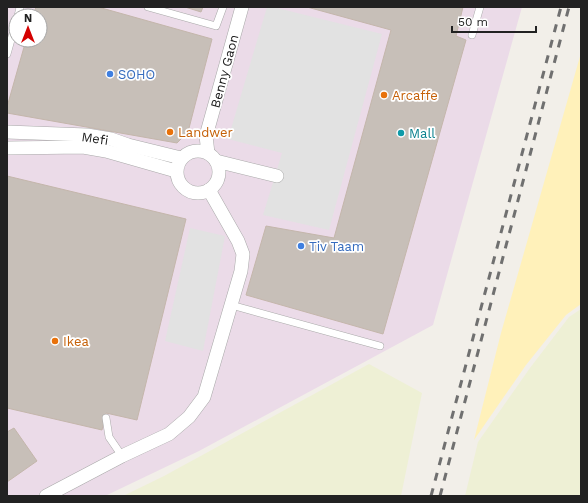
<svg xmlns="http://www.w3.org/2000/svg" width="588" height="503" viewBox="0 0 588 503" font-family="'Work Sans',sans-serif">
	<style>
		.industrial { fill: #ebdbe8; fill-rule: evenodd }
		.farmland { fill: #eef0d5 }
		.sand { fill: #fff1ba }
		.parking { fill: #e2e2e2 }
		.building { fill: #c7bfb8; stroke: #c4b6ab }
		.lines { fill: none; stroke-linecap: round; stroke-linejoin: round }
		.lane-casing { stroke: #a9a9a9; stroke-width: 8 }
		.street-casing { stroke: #a9a9a9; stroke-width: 14 }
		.lane { stroke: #fff; stroke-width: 7 }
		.street { stroke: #fff; stroke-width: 13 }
		.rail { stroke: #707070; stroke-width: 3; stroke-dasharray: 8 8; stroke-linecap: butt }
		.shop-dot { fill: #3f7fe0; stroke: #fff; stroke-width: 1.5 }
		.food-dot { fill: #e8710a; stroke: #fff; stroke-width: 1.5 }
		.culture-dot { fill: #0f9aa8; stroke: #fff; stroke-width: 1.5 }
		.labels { text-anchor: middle; stroke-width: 3.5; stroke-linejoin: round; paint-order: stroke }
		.street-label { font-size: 13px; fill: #222; stroke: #fff }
		.shop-label { font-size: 13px; fill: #366cbe; stroke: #fff; text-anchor: start }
		.food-label { font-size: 13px; fill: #c56008; stroke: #fff; text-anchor: start }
		.culture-label { font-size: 13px; fill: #0d838f; stroke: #fff; text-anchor: start }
	</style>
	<rect width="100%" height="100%" fill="#f2efe9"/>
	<!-- industrial -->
	<path class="industrial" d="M7,7H522L433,325L199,451L105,496H7ZM16,16H40V40H16Z"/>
	<!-- farmland -->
	<g class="farmland">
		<path d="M581,309V496H465L478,442L530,368L569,317Z"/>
		<path d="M369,364L422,393L401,496H123L164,476Z"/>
	</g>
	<!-- sand -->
	<path class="sand" d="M581,53V304L566,315L526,365L474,440L501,333Z"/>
	<!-- parking -->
	<g class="parking">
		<path d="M267,7H273L382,34L329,230L263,215L282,153L228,139Z"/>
		<path d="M190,228L225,236L203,351L165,341Z"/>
	</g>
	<!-- building -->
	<g class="building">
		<path d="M36,7H98L212,39L188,132L177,143L7,113V107L26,40H40V16H33Z"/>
		<path d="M185,7H203L201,12Z"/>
		<path d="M307,7H463L456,36L466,40L383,334L246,295L266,226L334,238L391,30Z"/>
		<path d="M7,176L186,219L137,420L106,413L102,430L7,408Z"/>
		<path d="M14,428L37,461L7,482V432Z"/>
	</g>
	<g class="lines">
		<!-- lane casing -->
		<g class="lane-casing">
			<g id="lane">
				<path d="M148,7L216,26L223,7"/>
				<path d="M18,16L20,7"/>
				<path d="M472,35L480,7"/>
				<path d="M7,54L16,22"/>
				<path d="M231,305L380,346"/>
				<path d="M106,418L109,437L122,456"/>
			</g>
		</g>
		<!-- street casing -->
		<g class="street-casing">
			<g id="street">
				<path d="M7,132L87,135L111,139L128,145L181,158"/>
				<path d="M7,148L83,147L106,151L176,171"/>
				<circle cx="198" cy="172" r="21"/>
				<path d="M208,153L206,136L242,7"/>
				<path d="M216,161L277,176"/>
				<path d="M46,496L122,456L169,434L189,417L204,397L241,271L243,254L238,241L209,190"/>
			</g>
		</g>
		<!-- lane -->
		<use href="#lane" class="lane"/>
		<!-- street -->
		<use href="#street" class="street"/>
		<!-- rail -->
		<g class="rail">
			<path d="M431,496L561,7"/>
			<path d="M440,496L569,7"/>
		</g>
	</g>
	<!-- markers -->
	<g class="shop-dot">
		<circle cx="110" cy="74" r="4"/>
		<circle cx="301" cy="246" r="4"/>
	</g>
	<g class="food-dot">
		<circle cx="384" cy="95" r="4"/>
		<circle cx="170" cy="132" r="4"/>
		<circle cx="55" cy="341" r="4"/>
	</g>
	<circle class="culture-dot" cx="401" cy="133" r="4"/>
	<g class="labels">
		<!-- street labels -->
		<g class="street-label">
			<text transform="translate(224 71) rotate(-75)" y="5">Benny Gaon</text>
			<text transform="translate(95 138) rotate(8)" y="5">Mefi</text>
		</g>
		<!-- shop labels -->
		<g class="shop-label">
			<text x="118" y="79">SOHO</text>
			<text x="309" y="251">Tiv Taam</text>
		</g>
		<!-- food labels -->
		<g class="food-label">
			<text x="392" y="100">Arcaffe</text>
			<text x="178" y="137">Landwer</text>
			<text x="63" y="346">Ikea</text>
		</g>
		<!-- culture labels -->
		<g class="culture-label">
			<text x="409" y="138">Mall</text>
		</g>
	</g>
	<!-- border -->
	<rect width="588" height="503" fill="none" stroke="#222222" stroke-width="16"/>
	<!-- north arrow -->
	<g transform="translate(28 28)"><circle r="19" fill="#ffffff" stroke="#a7a7a7"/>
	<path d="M0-3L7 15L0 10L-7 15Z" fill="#d40000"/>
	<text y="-6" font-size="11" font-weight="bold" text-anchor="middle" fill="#222222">N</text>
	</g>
	<!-- scale -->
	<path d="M452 26v6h84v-6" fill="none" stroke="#222222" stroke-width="2"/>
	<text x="458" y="26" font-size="12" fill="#222222" stroke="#ffffff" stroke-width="3" paint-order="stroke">50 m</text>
</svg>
